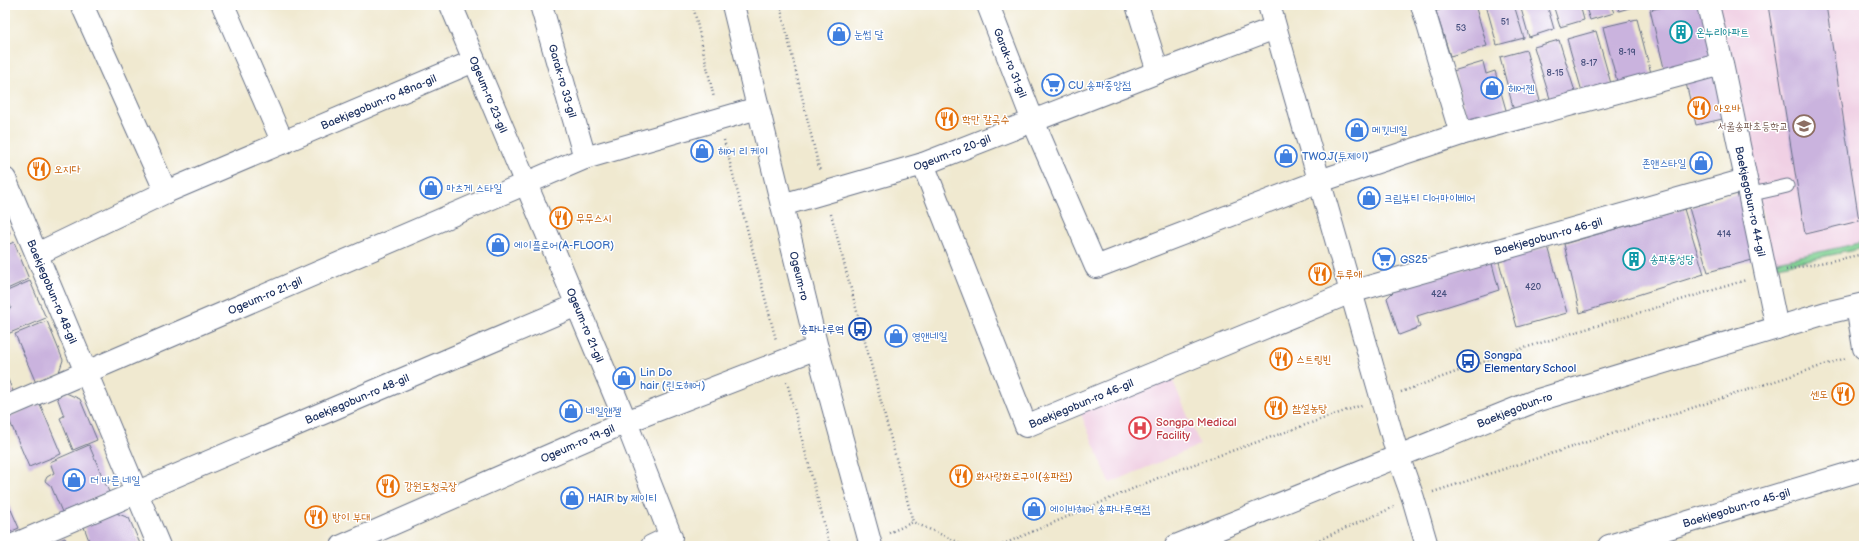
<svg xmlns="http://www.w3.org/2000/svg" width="1869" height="551" viewBox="0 0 1869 551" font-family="'Balsamiq Sans','Poor Story',sans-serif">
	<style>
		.built { fill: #f0d0e4 }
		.green { fill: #7fd091; stroke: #4d8078 }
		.building { fill: #cab3de }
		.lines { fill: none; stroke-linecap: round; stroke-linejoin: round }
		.service-casing { stroke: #667086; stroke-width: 15 }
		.minor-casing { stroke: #667086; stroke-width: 24 }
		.tertiary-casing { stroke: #667086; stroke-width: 24 }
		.secondary-casing { stroke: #667086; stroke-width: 24 }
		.path { stroke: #667086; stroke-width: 2.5; stroke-dasharray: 1 3; stroke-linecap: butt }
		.service { stroke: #fff; stroke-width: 13 }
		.minor { stroke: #fff; stroke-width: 22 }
		.tertiary { stroke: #fff; stroke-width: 22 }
		.secondary { stroke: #fff; stroke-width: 22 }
		.labels { text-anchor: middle; stroke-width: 3; stroke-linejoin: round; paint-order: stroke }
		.number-label { font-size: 9px; fill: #47507e }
		.culture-label { font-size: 11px; fill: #0d838f; stroke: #fff; text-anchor: start }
		.shop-label { font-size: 11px; fill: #366cbe; stroke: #fff; text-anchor: start }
		.street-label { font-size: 11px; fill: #1b2f5e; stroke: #fff }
		.food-label { font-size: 11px; fill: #c56008; stroke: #fff; text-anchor: start }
		.education-label { font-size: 11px; fill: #785e54; stroke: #fff; text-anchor: end }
		.transit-label { font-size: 11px; fill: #164399; stroke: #fff; text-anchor: end }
		.health-label { font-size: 11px; fill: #be3a42; stroke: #fff; text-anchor: start }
	</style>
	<rect width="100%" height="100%" fill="#fff"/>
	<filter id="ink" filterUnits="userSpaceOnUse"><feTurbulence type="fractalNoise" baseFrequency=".025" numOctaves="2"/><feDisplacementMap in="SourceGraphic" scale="8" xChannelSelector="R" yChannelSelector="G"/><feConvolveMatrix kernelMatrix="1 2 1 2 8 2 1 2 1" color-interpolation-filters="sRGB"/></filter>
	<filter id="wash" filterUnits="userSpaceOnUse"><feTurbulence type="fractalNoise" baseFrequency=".012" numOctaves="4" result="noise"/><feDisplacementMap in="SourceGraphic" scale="16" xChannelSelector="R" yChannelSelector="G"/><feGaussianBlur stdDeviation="0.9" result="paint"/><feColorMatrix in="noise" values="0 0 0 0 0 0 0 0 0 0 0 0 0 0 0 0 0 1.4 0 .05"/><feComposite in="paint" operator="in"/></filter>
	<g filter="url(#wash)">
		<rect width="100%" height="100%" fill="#f0e9d0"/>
		<!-- built -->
		<g class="built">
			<path d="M1717,5H1864V248L1774,267Z"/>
			<path d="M1170,374L1200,445L1110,483L1080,412Z"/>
		</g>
		<!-- green -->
		<path class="green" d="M1864,242V248L1774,267L1773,262Z"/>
		<g id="blocks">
			<!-- building -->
			<g class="building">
				<path d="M1456,5H1475L1487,46L1450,56L1436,11Z"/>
				<path d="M1486,5H1514L1524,38L1497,45Z"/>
				<path d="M1520,5H1547L1554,29L1529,37Z"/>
				<path d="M1553,5H1580L1584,20L1560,27Z"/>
				<path d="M1585,5H1611L1614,13L1590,20Z"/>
				<path d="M1617,5H1639L1619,11Z"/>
				<path d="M1672,5H1701L1712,54L1707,62L1665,72L1650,10Z"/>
				<path d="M1768,5H1826L1859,221L1805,234Z"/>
				<path d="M1637,19L1652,77L1618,85L1603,27Z"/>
				<path d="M1596,31L1612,87L1583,95L1567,39Z"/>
				<path d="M1559,40L1577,98L1552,105L1534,47Z"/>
				<path d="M1526,50L1542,108L1515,115L1500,57Z"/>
				<path d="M1483,62L1486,74L1495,71L1508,117L1470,127L1453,71Z"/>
				<path d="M1715,72L1727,118L1696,125L1685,79Z"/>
				<path d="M1742,192L1756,259L1708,272L1689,208Z"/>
				<path d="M1684,209L1704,274L1580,313L1564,244Z"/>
				<path d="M5,221L10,233L5,235Z"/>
				<path d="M14,242L29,279L5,290V246Z"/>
				<path d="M1548,246L1567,313L1517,327L1499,262Z"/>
				<path d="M1491,260L1499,290L1417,316L1420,327L1399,335L1387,298L1395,290Z"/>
				<path d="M30,281L46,318L5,335V311L11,308L5,292Z"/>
				<path d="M47,321L63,360L58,375L36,383L15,334Z"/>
				<path d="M5,373L14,393L5,397Z"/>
				<path d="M66,393L80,399L97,440L73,450L60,418L64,416L57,397Z"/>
				<path d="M40,404L61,454L29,467L8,417Z"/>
				<path d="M89,445L109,492L62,512L51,486L45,481L47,477L54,473L50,462Z"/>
				<path d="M5,496L19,528L5,534Z"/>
				<path d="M116,513L129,518L141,546H91L84,527Z"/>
				<path d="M65,538L68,546H45Z"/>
			</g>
		</g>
	</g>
	<g filter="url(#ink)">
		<use href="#blocks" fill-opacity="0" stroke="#667086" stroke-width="1"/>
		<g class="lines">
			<!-- service casing -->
			<g class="service-casing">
				<path id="service" d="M1748,195L1787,186"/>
			</g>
			<!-- minor casing -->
			<g class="minor-casing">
				<g id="minor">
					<path d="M82,5L166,192"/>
					<path d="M223,5L283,143"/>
					<path id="s1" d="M451,5L626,422L671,537L652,546"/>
					<path id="s2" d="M988,5L1033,121L1096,267L1320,181L1461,134L1722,64"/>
					<path d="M1137,5L1158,72"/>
					<path d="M1269,5L1398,456L1413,498L1427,546"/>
					<path d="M1422,5L1461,134"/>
					<path id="s3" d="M1708,5L1722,64L1777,328"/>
					<path id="s4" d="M923,164L1026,426L1351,292L1745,180"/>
					<path id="s5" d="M782,205L923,164L1158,72L1275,28"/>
					<path id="s6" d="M37,254L166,192L474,61"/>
					<path d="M1857,306L1864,348"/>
					<path id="s7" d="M5,407L585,158L758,108"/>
					<path id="s8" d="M11,546L577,305"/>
					<path id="s9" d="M342,546L626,422L817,348"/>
					<path id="s10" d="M1609,546L1864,469"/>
				</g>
			</g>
			<!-- tertiary casing -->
			<g class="tertiary-casing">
				<g id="tertiary">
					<path id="s11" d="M541,5L585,158"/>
					<path id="s12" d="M5,179L159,546"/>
				</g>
			</g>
			<!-- secondary casing -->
			<g class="secondary-casing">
				<g id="secondary">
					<path id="s13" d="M733,5L817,348L871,546"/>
					<path id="s14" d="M1176,546L1535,401L1826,313L1864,304"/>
				</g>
			</g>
			<!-- path -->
			<g class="path">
				<path d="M693,5L714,98"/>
				<path d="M780,5L820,172"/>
				<path d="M724,140L776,340"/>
				<path d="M831,214L913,522"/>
				<path d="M1786,270L1864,254"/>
				<path d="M787,382L830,546"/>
				<path d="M1401,392L1511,352L1746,280"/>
				<path d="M1433,492L1846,358"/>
				<path d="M889,533L913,522L967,546"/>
				<path d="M951,539L953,546"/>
				<path d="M999,546L1172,472L1362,405"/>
				<path d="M1305,546L1394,507"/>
			</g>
			<!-- service -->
			<use href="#service" class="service"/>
			<!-- minor -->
			<use href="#minor" class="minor"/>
			<!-- tertiary -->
			<use href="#tertiary" class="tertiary"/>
			<!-- secondary -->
			<use href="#secondary" class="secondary"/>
		</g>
	</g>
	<!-- icons -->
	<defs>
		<g id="building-ring" transform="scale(1.15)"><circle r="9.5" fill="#fff" stroke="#0f9aa8" stroke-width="1.5"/><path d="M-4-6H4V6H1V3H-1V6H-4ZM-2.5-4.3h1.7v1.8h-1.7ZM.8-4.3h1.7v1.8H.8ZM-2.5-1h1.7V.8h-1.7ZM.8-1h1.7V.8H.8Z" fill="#0f9aa8"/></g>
		<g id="shop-ring" transform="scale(1.15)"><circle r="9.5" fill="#fff" stroke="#3f7fe0" stroke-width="1.5"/><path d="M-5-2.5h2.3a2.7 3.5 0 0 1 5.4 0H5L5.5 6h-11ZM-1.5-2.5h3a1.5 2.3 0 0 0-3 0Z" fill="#3f7fe0"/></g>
		<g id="supermarket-ring" transform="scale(1.15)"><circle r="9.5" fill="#fff" stroke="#3f7fe0" stroke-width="1.5"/><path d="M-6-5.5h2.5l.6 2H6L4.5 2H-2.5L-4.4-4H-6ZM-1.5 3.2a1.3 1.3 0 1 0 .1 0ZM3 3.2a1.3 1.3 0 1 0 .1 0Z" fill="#3f7fe0"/></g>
		<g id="restaurant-ring" transform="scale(1.15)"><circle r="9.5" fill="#fff" stroke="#e8710a" stroke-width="1.5"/><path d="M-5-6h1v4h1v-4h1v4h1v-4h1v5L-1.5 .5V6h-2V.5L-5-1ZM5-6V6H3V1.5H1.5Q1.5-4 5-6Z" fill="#e8710a"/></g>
		<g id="school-ring" transform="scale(1.15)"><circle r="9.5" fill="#fff" stroke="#8d6e63" stroke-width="1.5"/><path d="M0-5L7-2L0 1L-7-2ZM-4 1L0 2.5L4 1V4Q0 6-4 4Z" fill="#8d6e63"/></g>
		<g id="bus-ring" transform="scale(1.15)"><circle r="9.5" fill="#fff" stroke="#1a4fb4" stroke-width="1.5"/><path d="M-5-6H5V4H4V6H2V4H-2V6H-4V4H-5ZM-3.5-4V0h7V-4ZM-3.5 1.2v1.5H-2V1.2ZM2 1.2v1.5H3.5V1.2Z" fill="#1a4fb4"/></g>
		<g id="hospital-ring" transform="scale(1.15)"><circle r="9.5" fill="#fff" stroke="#e0444e" stroke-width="1.5"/><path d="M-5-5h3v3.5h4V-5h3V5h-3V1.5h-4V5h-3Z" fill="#e0444e"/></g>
	</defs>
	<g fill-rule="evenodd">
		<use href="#building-ring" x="1681" y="32"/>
		<use href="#shop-ring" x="839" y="34"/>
		<use href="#supermarket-ring" x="1053" y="85"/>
		<use href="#shop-ring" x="1492" y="88"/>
		<use href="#restaurant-ring" x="1699" y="108"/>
		<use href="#restaurant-ring" x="947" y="119"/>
		<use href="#school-ring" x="1804" y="126"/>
		<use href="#shop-ring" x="1357" y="130"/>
		<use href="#shop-ring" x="702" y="151"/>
		<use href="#shop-ring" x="1286" y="156"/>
		<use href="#shop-ring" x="1701" y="163"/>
		<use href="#restaurant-ring" x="39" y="169"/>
		<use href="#shop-ring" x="431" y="188"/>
		<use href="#shop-ring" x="1369" y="198"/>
		<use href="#restaurant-ring" x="561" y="218"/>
		<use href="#shop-ring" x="498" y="245"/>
		<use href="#supermarket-ring" x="1384" y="259"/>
		<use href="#building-ring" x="1634" y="259"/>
		<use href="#restaurant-ring" x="1320" y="274"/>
		<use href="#bus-ring" x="860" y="329"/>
		<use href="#shop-ring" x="896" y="336"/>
		<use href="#restaurant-ring" x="1281" y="359"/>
		<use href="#bus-ring" x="1468" y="361"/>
		<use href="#shop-ring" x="624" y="378"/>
		<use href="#restaurant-ring" x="1843" y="394"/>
		<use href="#restaurant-ring" x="1276" y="408"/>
		<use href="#shop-ring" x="571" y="411"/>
		<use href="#hospital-ring" x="1140" y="428"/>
		<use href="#restaurant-ring" x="961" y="476"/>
		<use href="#shop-ring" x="74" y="480"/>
		<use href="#restaurant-ring" x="388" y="486"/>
		<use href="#shop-ring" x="572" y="498"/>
		<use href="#shop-ring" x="1034" y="509"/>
		<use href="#restaurant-ring" x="316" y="517"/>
	</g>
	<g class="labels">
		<!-- number labels -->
		<g class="number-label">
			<text x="1505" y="25">51</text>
			<text x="1461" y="31">53</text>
			<text x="1627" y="55">8-19</text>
			<text x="1589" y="66">8-17</text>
			<text x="1555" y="76">8-15</text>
			<text x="1724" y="237">414</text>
			<text x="1533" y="290">420</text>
			<text x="1439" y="297">424</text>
		</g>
		<!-- culture labels -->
		<g class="culture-label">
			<text x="1696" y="36">온누리아파트</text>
			<text x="1650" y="263">송파동성당</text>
		</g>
		<!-- shop labels -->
		<g class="shop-label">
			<text x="854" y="38">눈썹 달</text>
			<text x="1068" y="89">CU 송파중앙점</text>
			<text x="1508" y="92">헤어젠</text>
			<text x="1372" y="134">메킷네일</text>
			<text x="718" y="155">헤어 리 케이</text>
			<text x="1302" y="160">TWO.J(투제이)</text>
			<text x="1686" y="167" text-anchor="end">존앤스타일</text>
			<text x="446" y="192">마츠게 스타일</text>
			<text x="1384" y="202">크림뷰티 디어마이베어</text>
			<text x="514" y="249">에이플로어(A-FLOOR)</text>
			<text x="1400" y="263">GS25</text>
			<text x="912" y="340">영앤네일</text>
			<text x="640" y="376">Lin Do<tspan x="640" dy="13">hair (린도헤어)</tspan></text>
			<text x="586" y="415">네일앤젤</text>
			<text x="90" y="484">더 바른 네일</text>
			<text x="588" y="502">HAIR by 제이티</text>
			<text x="1050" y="513">에이바헤어 송파나루역점</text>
		</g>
		<!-- street labels -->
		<g class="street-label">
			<text dy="4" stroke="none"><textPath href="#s2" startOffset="62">Garak-ro 31-gil</textPath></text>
			<text dy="4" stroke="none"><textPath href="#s11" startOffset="79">Garak-ro 33-gil</textPath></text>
			<text dy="4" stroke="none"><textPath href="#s1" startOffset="97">Ogeum-ro 23-gil</textPath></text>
			<text dy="4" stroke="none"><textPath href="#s6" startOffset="374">Baekjegobun-ro 48na-gil</textPath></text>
			<text dy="4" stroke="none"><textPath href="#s5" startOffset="178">Ogeum-ro 20-gil</textPath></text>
			<text dy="4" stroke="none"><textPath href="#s3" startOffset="201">Baekjegobun-ro 44-gil</textPath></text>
			<text dy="4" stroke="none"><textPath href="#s4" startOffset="838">Baekjegobun-ro 46-gil</textPath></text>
			<text dy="4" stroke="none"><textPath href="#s13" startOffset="279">Ogeum-ro</textPath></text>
			<text dy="4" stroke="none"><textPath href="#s12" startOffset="122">Baekjegobun-ro 48-gil</textPath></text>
			<text dy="4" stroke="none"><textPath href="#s7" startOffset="283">Ogeum-ro 21-gil</textPath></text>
			<text dy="4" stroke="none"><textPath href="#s1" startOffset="347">Ogeum-ro 21-gil</textPath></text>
			<text dy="4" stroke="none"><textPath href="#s8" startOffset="376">Baekjegobun-ro 48-gil</textPath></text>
			<text dy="4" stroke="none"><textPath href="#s4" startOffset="341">Baekjegobun-ro 46-gil</textPath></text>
			<text dy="4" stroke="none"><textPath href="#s14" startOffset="365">Baekjegobun-ro</textPath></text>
			<text dy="4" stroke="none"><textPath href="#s9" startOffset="257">Ogeum-ro 19-gil</textPath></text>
			<text dy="4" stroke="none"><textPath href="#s10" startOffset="133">Baekjegobun-ro 45-gil</textPath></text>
		</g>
		<!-- food labels -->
		<g class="food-label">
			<text x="1714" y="112">아오바</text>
			<text x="962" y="123">학만 칼국수</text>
			<text x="54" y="173">오지다</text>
			<text x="576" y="222">무무스시</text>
			<text x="1336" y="278">두루애</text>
			<text x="1296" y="363">스트링빈</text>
			<text x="1828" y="398" text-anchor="end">센도</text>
			<text x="1292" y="412">참설농탕</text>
			<text x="976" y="480">화사랑화로구이(송파점)</text>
			<text x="404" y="490">강원도청국장</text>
			<text x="332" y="521">방이 부대</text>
		</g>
		<!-- education labels -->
		<g class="education-label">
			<text x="1788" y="130">서울송파초등학교</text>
		</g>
		<!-- transit labels -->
		<g class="transit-label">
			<text x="844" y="333">송파나루역</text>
			<text x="1484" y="359" text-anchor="start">Songpa<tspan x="1484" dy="13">Elementary School</tspan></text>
		</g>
		<!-- health labels -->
		<g class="health-label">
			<text x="1156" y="426">Songpa Medical<tspan x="1156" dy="13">Facility</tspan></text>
		</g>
	</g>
	<!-- margin -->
	<rect width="1869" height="551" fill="none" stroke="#fff" stroke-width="20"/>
</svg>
